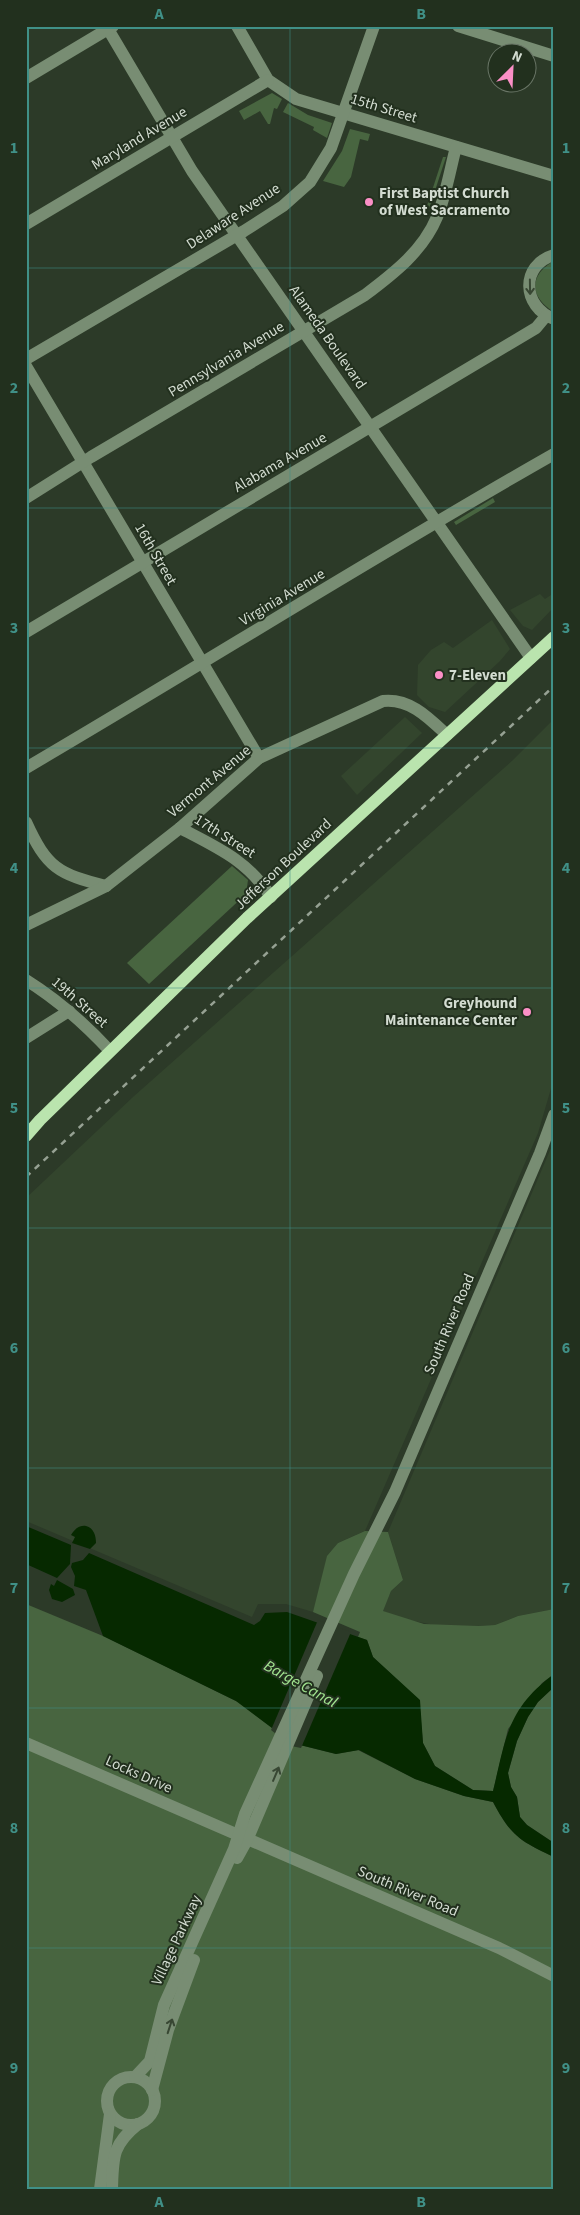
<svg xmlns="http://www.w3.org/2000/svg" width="580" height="2215" viewBox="0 0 580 2215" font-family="'Source Sans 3',sans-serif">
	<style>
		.built { fill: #33452d }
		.green { fill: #486540 }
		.water { fill: #062900 }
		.pier { fill: #2c3a28 }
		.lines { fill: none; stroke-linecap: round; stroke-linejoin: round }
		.minor { stroke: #788d73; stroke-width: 12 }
		.major { stroke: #bae4ae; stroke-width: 12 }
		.rail { stroke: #96a193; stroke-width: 2.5; stroke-dasharray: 6 6; stroke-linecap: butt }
		.oneway { stroke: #384733 }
		.grid { fill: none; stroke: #409087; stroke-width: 1; stroke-opacity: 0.55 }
		.poi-dot { fill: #fb8fc6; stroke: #22301e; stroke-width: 2 }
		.labels { text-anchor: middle; stroke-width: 4; stroke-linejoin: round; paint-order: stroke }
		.street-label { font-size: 15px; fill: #d3dcd1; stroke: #22301e }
		.poi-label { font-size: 15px; font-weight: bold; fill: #d3dcd1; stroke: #22301e; text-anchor: start }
		.water-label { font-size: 16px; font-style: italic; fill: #a2e490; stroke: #22301e }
		.neatline { fill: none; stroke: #409087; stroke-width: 2 }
		.grid-label { font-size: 16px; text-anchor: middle; font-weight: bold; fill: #409087 }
	</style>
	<rect width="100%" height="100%" fill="#2c3a28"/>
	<!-- built -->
	<g class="built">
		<path d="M554,593V607L532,630L523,626L510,610L540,594L545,599Z"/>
		<path d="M492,620L510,649L500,661L445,712L429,707L417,695L418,665L431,650L444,642L453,648Z"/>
		<path d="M405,717L422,733L357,795L341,776Z"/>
		<path d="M554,719L552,1085L538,1133L365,1531L338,1543L313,1612L286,1604H258L252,1617L26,1521V1198L133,1097L513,760Z"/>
		<path d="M554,1141V1609L518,1616L495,1625L478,1626H439L404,1619L382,1611L391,1591L403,1580L388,1532Z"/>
	</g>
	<!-- green -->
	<g class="green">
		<path d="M272,93L282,99L277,109L274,108L270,124H268L260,111L244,120L239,111Z"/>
		<path d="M288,103L308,115L332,123L327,138L313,130L314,127L283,112Z"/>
		<path d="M350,129L370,134L368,141L360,139L351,177L344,187L323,181L342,151Z"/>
		<path d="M443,157H446L429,209H426Z"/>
		<path d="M554,261V312C530,298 528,275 554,261Z"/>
		<path d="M493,498L495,502L456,525L454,522Z"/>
		<path d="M232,866L248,880L246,894L149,984L127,963Z"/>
		<path d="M365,1531L388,1532L403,1580L391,1591L383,1611L424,1624L478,1626L495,1625L518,1616L554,1609V1674L542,1683L508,1729L493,1791L473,1790L435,1766L423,1743L419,1700L373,1657L367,1640L358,1637L360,1632L313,1612L327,1556L338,1543Z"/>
		<path d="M26,1604L103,1636L238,1702L292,1743L336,1754L358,1750L415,1779L464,1796L493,1802C511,1836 520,1841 554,1857V2189H26Z"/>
		<path d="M554,1687V1843L527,1825L520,1817L517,1797L511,1787L508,1773L517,1741L528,1717L538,1702Z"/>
	</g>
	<!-- water -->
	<g class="water">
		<path d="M26,1526L71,1545L70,1564L57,1578L26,1564Z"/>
		<path d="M86,1526C94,1528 96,1536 96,1543L90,1549L72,1543L75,1537L71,1535C75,1529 79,1525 86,1526Z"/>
		<path d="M89,1553L254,1625L260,1621L265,1613L287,1612L367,1640L373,1657L420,1700L423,1743L435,1766L473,1790L493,1791C506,1738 507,1709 554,1674V1687L538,1702L528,1717L517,1741L508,1773L511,1787L517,1797L520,1817L527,1825L554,1843V1857C520,1841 511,1836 493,1802L464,1796L415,1779L359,1750L336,1754L292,1743L236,1701L103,1636L86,1590L74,1586L75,1576L71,1567L72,1563L83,1560Z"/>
		<path d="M57,1580L73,1589L75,1595L62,1602L52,1599L49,1590L51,1584L54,1586Z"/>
	</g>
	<!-- pier -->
	<path class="pier" d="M318,1620L351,1632L301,1748L291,1746L271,1730Z"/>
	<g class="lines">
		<!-- minor -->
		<g class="minor">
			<path d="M237,26L268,80L296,99L554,176"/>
			<path d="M458,26L554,56"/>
			<path d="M108,29L192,171L531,658"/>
			<path d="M26,78L113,26"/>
			<path d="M26,224L268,80"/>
			<path d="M554,255C520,265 522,307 554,319"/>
			<path d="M26,359L244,231L283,206L310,182L331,148L374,26"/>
			<path d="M26,366L259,758"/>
			<path d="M26,498L91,457L365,295C393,274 423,251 437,217C446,195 450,170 456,147"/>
			<path d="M26,632L536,328L546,316"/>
			<path d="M26,768C203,664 376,555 554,454"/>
			<path d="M26,822C47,868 58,874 106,886"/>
			<path d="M180,828C218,848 247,860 271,897"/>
			<path d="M26,925L106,886L180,828L259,758L383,701C410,698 429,718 447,735"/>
			<path d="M26,980C58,1000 85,1024 110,1051"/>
			<path d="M26,1038L69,1011"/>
			<path d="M26,1743L499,1948L554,1976"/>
			<path d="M237,1858L247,1840L317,1676"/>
			<circle cx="131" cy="2101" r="24"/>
			<path d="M135,2077L150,2061L164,2005L234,1849L245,1814L354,1574L395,1492L540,1153L554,1115"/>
			<path d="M152,2090L168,2030L194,1960"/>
			<path d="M100,2189L110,2114"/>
			<path d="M112,2189C113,2157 112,2145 138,2124"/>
		</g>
		<!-- major -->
		<path class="major" d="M26,1136L40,1120L247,918L554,637"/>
		<!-- rail -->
		<path class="rail" d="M26,1177L554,686"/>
	</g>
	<!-- one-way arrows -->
	<defs><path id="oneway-shaft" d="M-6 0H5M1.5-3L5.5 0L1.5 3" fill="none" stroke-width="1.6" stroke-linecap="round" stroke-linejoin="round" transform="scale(1.25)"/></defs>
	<g class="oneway">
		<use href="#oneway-shaft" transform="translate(530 287) rotate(89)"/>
		<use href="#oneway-shaft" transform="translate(276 1774) rotate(-67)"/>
		<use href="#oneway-shaft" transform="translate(170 2026) rotate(-72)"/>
	</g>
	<!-- grid -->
	<path class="grid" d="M290,26V2189M26,268H554M26,508H554M26,748H554M26,988H554M26,1228H554M26,1468H554M26,1708H554M26,1948H554"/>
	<!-- markers -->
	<g class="poi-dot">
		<circle cx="369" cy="202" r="5"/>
		<circle cx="439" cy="675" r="5"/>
		<circle cx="527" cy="1012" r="5"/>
	</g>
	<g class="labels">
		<!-- street labels -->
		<g class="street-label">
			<text transform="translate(384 108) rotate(17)" y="5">15th Street</text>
			<text transform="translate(139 138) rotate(-31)" y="5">Maryland Avenue</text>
			<text transform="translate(233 216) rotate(-33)" y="5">Delaware Avenue</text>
			<text transform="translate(328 337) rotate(55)" y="5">Alameda Boulevard</text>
			<text transform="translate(226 359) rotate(-31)" y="5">Pennsylvania Avenue</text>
			<text transform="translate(280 462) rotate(-30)" y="5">Alabama Avenue</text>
			<text transform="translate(156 554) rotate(60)" y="5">16th Street</text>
			<text transform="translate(282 597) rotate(-31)" y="5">Virginia Avenue</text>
			<text transform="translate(209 781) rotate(-40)" y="5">Vermont Avenue</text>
			<text transform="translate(225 836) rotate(32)" y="5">17th Street</text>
			<text transform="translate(283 864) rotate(-43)" y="5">Jefferson Boulevard</text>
			<text transform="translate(80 1002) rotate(41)" y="5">19th Street</text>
			<text transform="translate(449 1324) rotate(-67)" y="5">South River Road</text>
			<text transform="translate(139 1774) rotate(24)" y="5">Locks Drive</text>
			<text transform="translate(408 1891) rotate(23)" y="5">South River Road</text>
			<text transform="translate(176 1940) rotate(-65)" y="5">Village Parkway</text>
		</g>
		<!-- poi labels -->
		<g class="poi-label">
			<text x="379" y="198">First Baptist Church<tspan x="379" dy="17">of West Sacramento</tspan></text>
			<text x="449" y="680">7-Eleven</text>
			<text x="517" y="1008" text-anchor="end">Greyhound<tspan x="517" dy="17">Maintenance Center</tspan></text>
		</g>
		<!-- water labels -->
		<g class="water-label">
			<text transform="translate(301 1683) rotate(29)" y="6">Barge Canal</text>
		</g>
	</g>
	<!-- border -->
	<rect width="580" height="2215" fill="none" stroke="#22301e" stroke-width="55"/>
	<!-- north arrow -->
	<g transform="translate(512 68) rotate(24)"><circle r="24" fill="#22301e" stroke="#697566"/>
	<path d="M0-4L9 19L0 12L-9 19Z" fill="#fb8fc6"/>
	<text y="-8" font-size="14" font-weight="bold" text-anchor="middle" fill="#d3dcd1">N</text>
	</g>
	<rect x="28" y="28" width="524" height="2160" class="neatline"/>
	<g class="grid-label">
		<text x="159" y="19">A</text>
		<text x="421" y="19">B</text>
		<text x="14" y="153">1</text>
		<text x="566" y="153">1</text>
		<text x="14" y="393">2</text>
		<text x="566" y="393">2</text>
		<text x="14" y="633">3</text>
		<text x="566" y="633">3</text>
		<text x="14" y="873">4</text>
		<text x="566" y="873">4</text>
		<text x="14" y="1113">5</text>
		<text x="566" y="1113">5</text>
		<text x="14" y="1353">6</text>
		<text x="566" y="1353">6</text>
		<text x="14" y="1593">7</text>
		<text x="566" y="1593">7</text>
		<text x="14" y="1833">8</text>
		<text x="566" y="1833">8</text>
		<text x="14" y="2073">9</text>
		<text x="566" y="2073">9</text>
		<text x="159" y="2207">A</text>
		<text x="421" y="2207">B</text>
	</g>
</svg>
